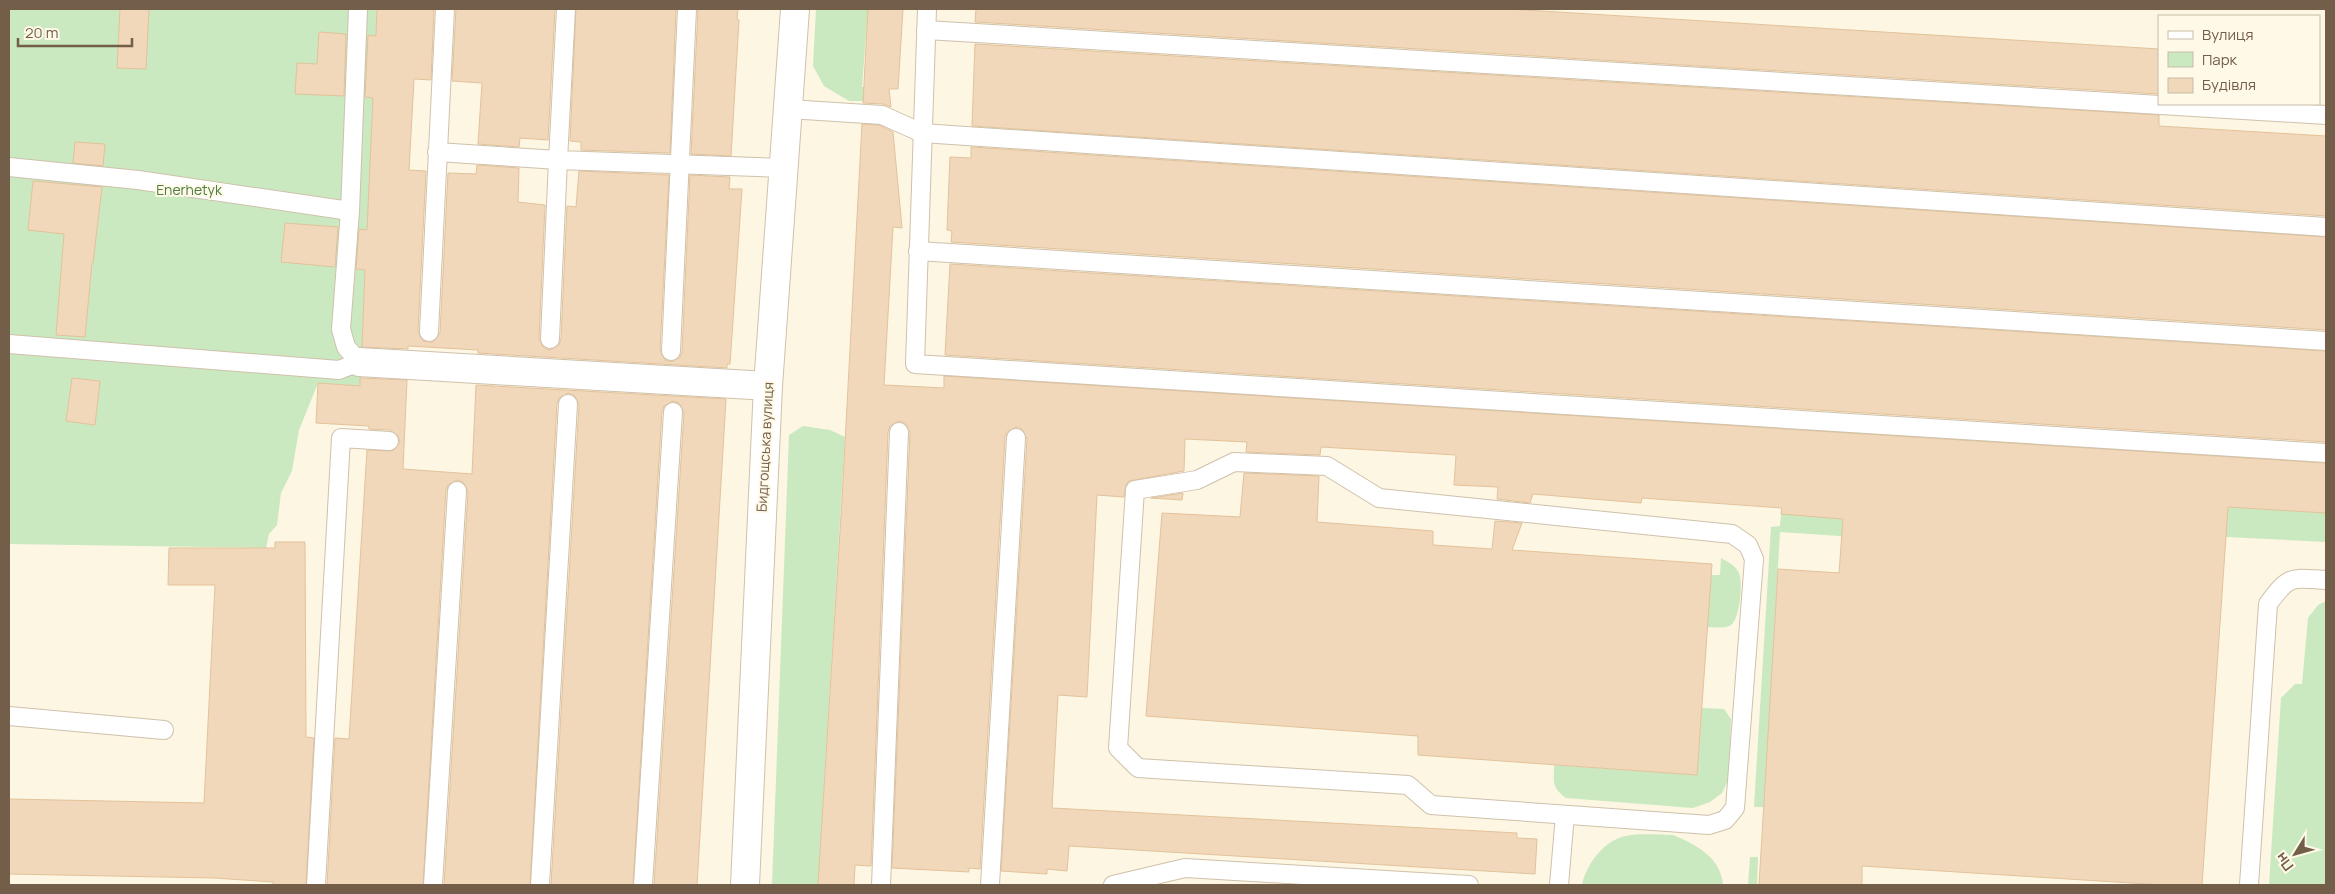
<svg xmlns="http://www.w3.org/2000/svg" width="2335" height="894" viewBox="0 0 2335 894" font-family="Manrope,sans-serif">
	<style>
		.green { fill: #cae9c1 }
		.building { fill: #f1d8ba; stroke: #e3c29a }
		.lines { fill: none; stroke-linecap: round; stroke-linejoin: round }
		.lane-casing { stroke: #cfc1ac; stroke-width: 20 }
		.street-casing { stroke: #cfc1ac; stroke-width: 30 }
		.lane { stroke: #fff; stroke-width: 18 }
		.street { stroke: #fff; stroke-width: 28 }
		.labels { text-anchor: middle; stroke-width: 4; stroke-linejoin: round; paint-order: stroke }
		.park-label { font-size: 14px; fill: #4c7e43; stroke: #fff9e7 }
		.street-label { font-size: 14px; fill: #725e49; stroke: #fff9e7 }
	</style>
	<rect width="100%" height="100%" fill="#fcf6e2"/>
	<!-- green -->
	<g class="green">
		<path d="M9,9H377L362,343V386L318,383L299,430L292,471L281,493L277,525L269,534L266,548L9,544Z"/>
		<path d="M816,9H868L862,87L883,88L882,101H849L824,86L813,66Z"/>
		<path d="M803,426L830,430L845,437L818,885H772L789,435Z"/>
		<path d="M1784,480L2326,513V542L2207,536L2201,560L1780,532L1764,807H1754L1771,527L1780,526Z"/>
		<path d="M1721,558C1728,562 1735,565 1739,573C1743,583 1740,619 1731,625C1725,629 1714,627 1707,627L1711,575H1720Z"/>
		<path d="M2326,601V885H2269L2281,698L2295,684H2302L2308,618L2318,605Z"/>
		<path d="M1702,708L1724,709L1731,719L1729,778L1722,793L1710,802L1693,808L1566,798C1551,787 1554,782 1554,765L1697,775Z"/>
		<path d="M1673,835C1695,844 1721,857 1723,885H1582C1586,865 1604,840 1626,836C1641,833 1658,835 1673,835Z"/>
		<path d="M1750,857H1758L1757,885H1748Z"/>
	</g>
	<!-- building -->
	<g class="building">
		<path d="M120,9H149L146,69L117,68Z"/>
		<path d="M377,9H434L431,80L414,79L409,170L426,171L418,331L423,341L433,342L440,333L448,173L476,174L477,165L519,168L518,202L545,205L539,339L544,348L550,350L559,345L561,339L567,206L576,207L579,171L669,175L660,350L665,360L671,362L680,357L682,352L690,175L730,177L729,189H742L730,364H727V368L478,353V350L408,346V349L362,347L365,270L356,269L359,229L367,230L373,98L365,97L368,35L376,36Z"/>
		<path d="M456,9H555L548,140L520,138L519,147L478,144L482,83L452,81Z"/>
		<path d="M576,9H676L670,153L581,150V142L570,141Z"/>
		<path d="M698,9H738L737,19L739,20L731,156L691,154Z"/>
		<path d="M868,9H903L898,89H889L891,107L883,104L863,103Z"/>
		<path d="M976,9H1509L2159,49V94L975,22Z"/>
		<path d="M319,32L346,34L344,96L295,94L297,63L317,64Z"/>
		<path d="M975,44L2159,115V126L2326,136V216L972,126Z"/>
		<path d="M862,124L879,125L893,132L902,228L893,227L884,385L944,388V376L2326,463V513L2228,507L2202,885H2163L1862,866V885H1759L1778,569L1839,573L1843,519L1781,514L1782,508L1642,498L1641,503L1533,494L1530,503L1497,499L1498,487L1454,485L1456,455L1321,447L1320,455L1246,452L1247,442L1185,439L1184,471L1129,481L1126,485L1124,497L1097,495L1087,697L1058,695L1052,808L1517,833V838L1537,839L1535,874L1069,846L1067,871L1047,869V874L1001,871L1027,439L1022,429L1016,427L1007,432L1005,437L980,869L969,868V872L892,868L910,432L905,423L899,421L890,426L888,432L871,866L855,865L854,885H818L842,500Z"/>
		<path d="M75,142L105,144L103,166L73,163Z"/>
		<path d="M971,147L2326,237V330L951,242L952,231L947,230L950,157L971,158Z"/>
		<path d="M33,181L102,187L93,263H92L85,337L56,335L64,234L28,230Z"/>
		<path d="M285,223L338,227L335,267L281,262Z"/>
		<path d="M950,264L2326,351V442L945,355Z"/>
		<path d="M72,378L100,381L95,425L66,421Z"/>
		<path d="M360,378L407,380L403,469L472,474L476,385L726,399L697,885H654L684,413L679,403L673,401L664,406L662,411L633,885H551L579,405L574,395L568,393L559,398L557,403L530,885H444L468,492L463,482L457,480L448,485L446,490L423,885H327L335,738L349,739L367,450L393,451L400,442L398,436L390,430L369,429V426L316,423L318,383L360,386Z"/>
		<path d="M1244,473L1319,476L1317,522L1433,531V545L1492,549L1495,521L1522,523L1512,550L1712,564L1697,775L1418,755V736L1146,716L1162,513L1240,517Z"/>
		<path d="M1183,493L1182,500L1151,498Z"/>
		<path d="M275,542H305L306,737L314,738L306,885H273V882L214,878L9,874V799L204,803L215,585H168L169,548H275Z"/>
	</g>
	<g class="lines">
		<!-- lane casing -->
		<g class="lane-casing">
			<g id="lane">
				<path d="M566,9L558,160L783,168"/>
				<path d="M927,9L915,364L2326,453"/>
				<path d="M926,30L2326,115"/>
				<path d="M789,109L882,115L922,133L2326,227"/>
				<path d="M437,152L558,160L550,339"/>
				<path d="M9,167L138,180L350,211"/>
				<path d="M918,251L2326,341"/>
				<path d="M429,332L445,9"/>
				<path d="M9,344L339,370L359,362L346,347L341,329L350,211L358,9"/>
				<path d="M671,351L687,9"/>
				<path d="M1234,462L1327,466L1379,498L1732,534L1748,545L1754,559L1735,808L1725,820L1709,825L1431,805L1408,785L1138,768L1118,748L1135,490L1197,480Z"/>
				<path d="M9,716L164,730"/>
				<path d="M316,885L341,438L389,441"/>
				<path d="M433,885L457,491"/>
				<path d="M540,885L568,404"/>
				<path d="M643,885L673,412"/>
				<path d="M881,885L899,432"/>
				<path d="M990,885L1016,438"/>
				<path d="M1113,885L1185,868L1469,885"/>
				<path d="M1559,885L1565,815"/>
				<path d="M2249,885L2268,604C2290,574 2291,578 2326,580"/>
			</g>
		</g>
		<!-- street casing -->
		<g class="street-casing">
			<g id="street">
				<path d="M359,362L768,386"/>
				<path d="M745,885L768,386L795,9"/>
			</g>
		</g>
		<!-- lane -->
		<use href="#lane" class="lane"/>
		<!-- street -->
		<use href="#street" class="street"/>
	</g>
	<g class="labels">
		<!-- park labels -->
		<g class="park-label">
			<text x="189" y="195">Enerhetyk</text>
		</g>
		<!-- street labels -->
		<g class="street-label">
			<text transform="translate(765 447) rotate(-87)" y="5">Бидгощська вулиця</text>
		</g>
	</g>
	<!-- border -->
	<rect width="2335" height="894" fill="none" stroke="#725e49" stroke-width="20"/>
	<!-- legend -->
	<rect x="2158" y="15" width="162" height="90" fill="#fff9e7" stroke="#c7bba8"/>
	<rect x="2168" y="31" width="25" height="8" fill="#ffffff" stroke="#c7bba8"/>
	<text x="2202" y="40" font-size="15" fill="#725e49">Вулиця</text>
	<rect x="2168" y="52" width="25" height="15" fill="#cae9c1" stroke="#c7bba8"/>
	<text x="2202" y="65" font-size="15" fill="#725e49">Парк</text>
	<rect x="2168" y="78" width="25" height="15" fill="#f1d8ba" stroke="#c7bba8"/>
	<text x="2202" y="90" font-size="15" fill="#725e49">Будівля</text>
	<!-- north arrow -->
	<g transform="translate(2295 854) rotate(233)" stroke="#fff9e7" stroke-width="4" paint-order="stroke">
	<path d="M0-4L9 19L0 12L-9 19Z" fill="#725e49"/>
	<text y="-8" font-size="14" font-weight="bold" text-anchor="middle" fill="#725e49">Пн</text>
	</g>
	<!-- scale -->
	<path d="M18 38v8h114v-8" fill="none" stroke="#725e49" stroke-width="2.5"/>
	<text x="25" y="38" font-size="15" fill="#725e49" stroke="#fff9e7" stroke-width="4" paint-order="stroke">20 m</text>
</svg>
